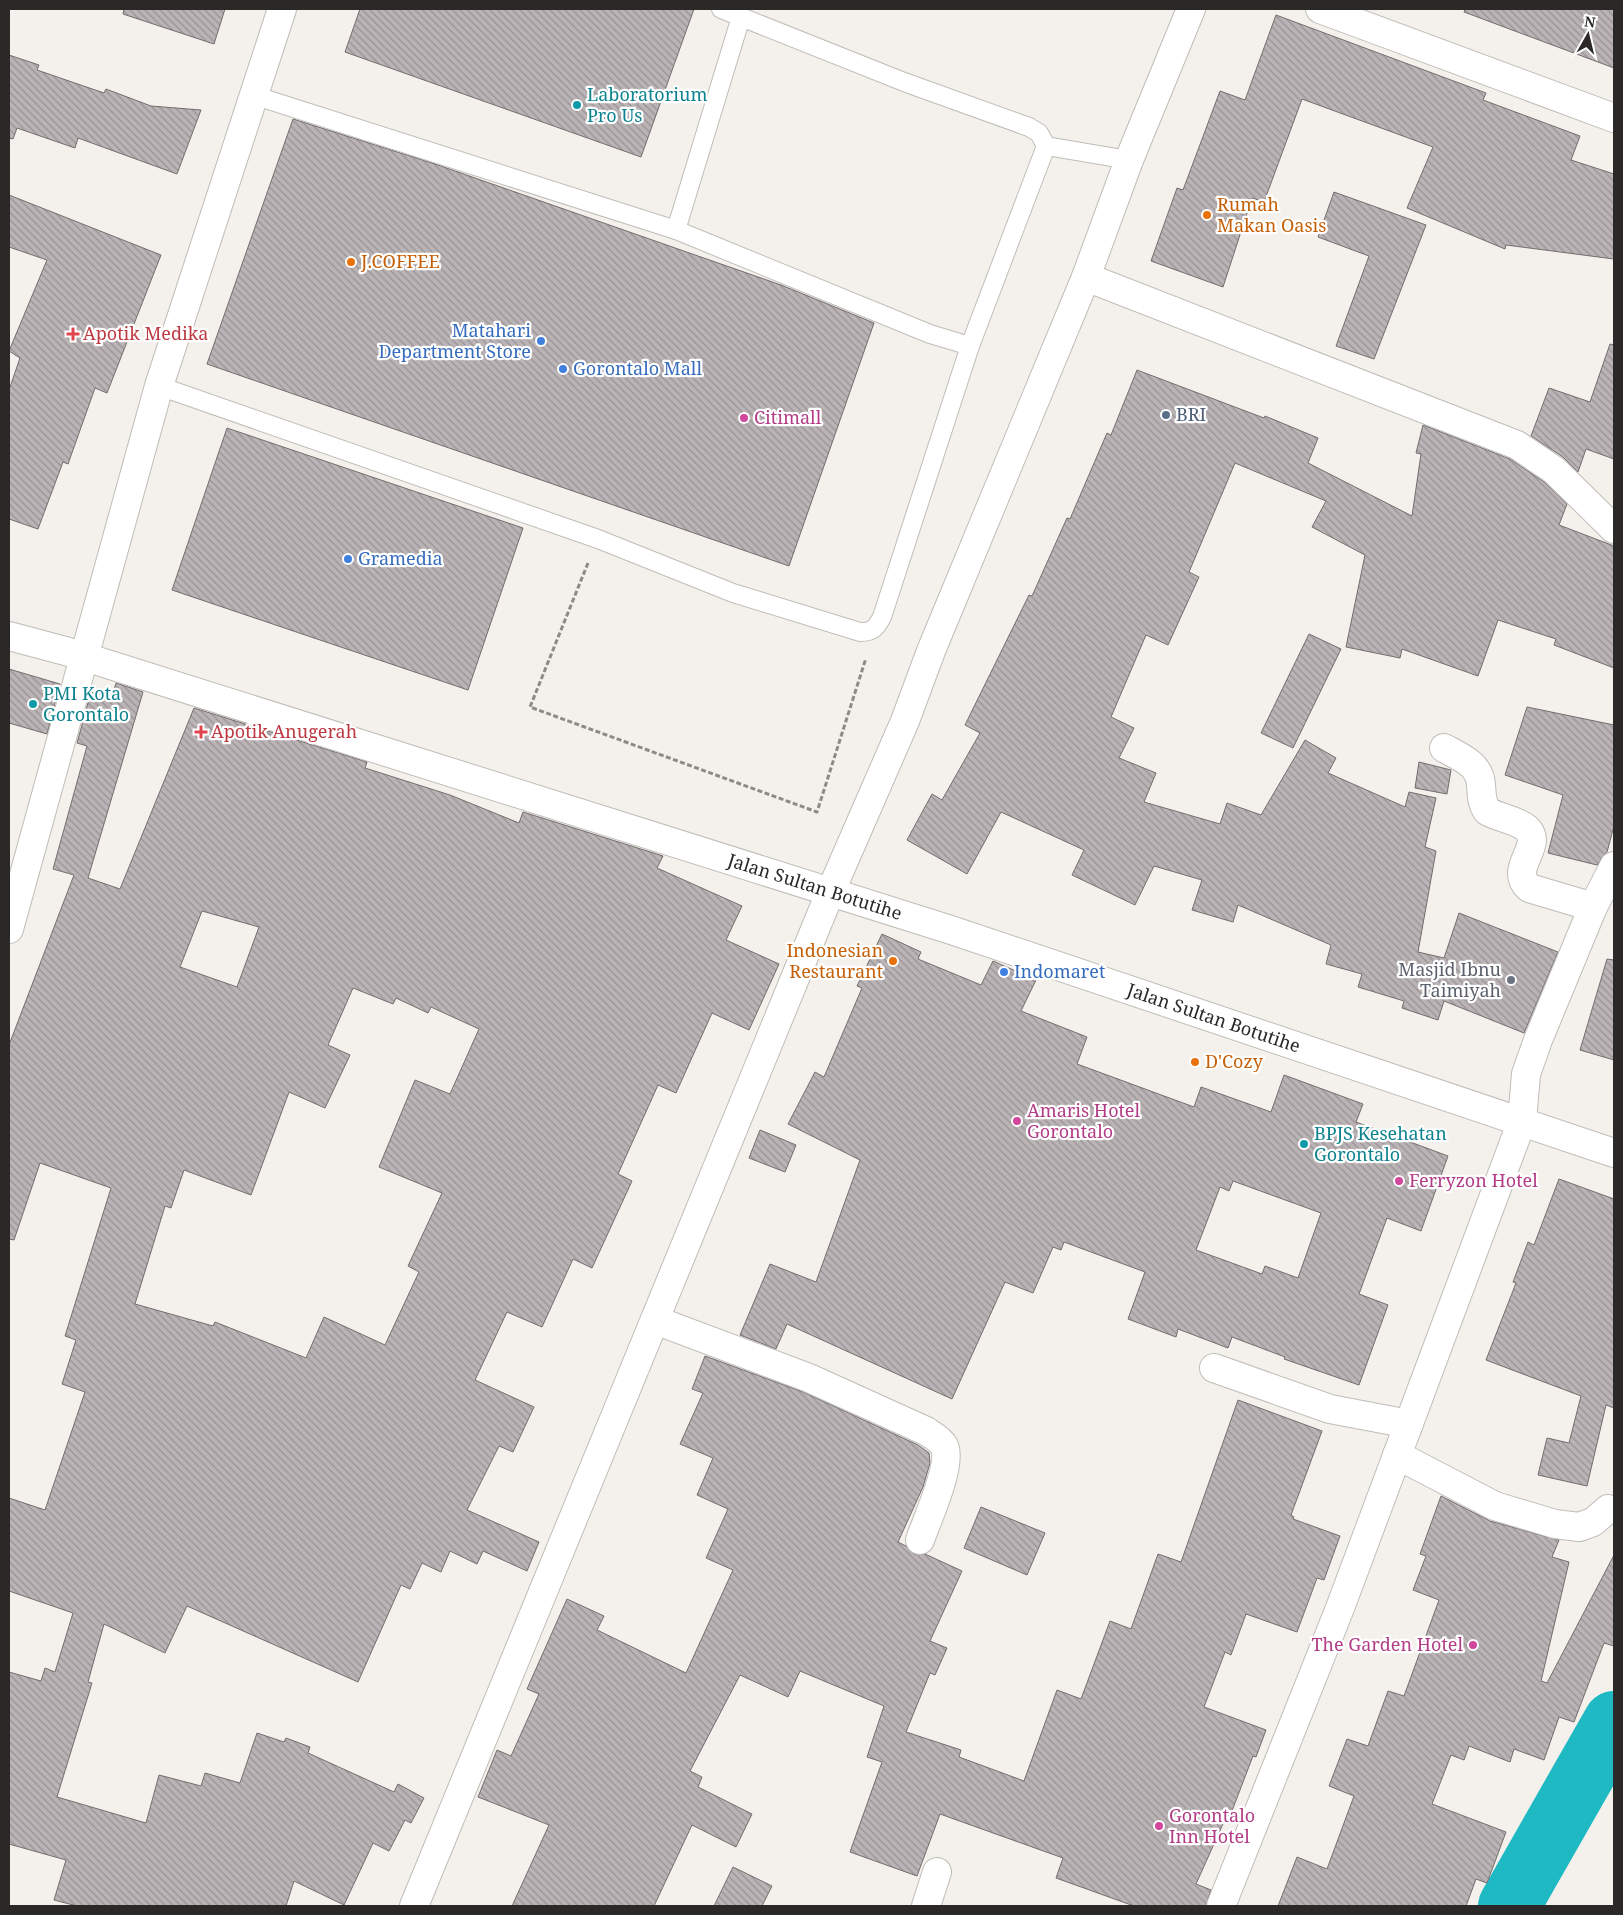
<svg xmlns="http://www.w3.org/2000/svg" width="1623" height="1915" viewBox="0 0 1623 1915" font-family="'Noto Serif',serif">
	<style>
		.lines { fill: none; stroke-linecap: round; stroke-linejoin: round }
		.river { stroke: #1eb9c3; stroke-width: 62 }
		.building { fill: url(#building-back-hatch); stroke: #736d6e; fill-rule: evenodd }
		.lane-casing { stroke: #bfbdb7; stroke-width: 20 }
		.street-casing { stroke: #bfbdb7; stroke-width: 30 }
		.secondary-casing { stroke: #bfbdb7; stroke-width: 30 }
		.path { stroke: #8d8b88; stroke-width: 3; stroke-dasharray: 5 2.5; stroke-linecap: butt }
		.lane { stroke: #fff; stroke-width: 18 }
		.street { stroke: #fff; stroke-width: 28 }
		.secondary { stroke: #fff; stroke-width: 28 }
		.culture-dot { fill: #0f9aa8; stroke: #fff; stroke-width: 2 }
		.food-dot { fill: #e8710a; stroke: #fff; stroke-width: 2 }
		.health-dot { fill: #e0444e; stroke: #fff; stroke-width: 2 }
		.shop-dot { fill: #3f7fe0; stroke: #fff; stroke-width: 2 }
		.service-dot { fill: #5c6f8a; stroke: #fff; stroke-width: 2 }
		.hotel-dot { fill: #d1479c; stroke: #fff; stroke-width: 2 }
		.worship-dot { fill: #6b7280; stroke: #fff; stroke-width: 2 }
		.labels { text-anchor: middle; stroke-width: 4.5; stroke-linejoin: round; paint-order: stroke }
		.culture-label { font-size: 18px; fill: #0d838f; stroke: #fff; text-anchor: start }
		.food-label { font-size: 18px; fill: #c56008; stroke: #fff; text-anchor: start }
		.shop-label { font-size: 18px; fill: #366cbe; stroke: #fff; text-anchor: start }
		.health-label { font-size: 18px; fill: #be3a42; stroke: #fff; text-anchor: start }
		.service-label { font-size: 18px; fill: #4e5e75; stroke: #fff; text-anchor: start }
		.hotel-label { font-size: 18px; fill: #b23c85; stroke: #fff; text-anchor: start }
		.street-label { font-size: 18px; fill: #2a2927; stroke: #fff }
		.worship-label { font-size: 18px; fill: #5b616d; stroke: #fff; text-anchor: end }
	</style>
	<defs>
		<pattern id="building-back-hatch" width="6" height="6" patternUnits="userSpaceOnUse" patternTransform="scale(1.25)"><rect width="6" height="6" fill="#bbb4b6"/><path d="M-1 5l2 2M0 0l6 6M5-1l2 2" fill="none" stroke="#989294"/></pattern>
	</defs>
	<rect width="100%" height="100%" fill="#f4f1ec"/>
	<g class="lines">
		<!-- river -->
		<path class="river" d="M1509,1906L1614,1722"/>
	</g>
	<!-- building -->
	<g class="building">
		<path d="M124,9H225L214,44L123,14Z"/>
		<path d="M360,9H694L641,157L345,52Z"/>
		<path d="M1465,9H1614V68L1464,12Z"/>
		<path d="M1276,15L1486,93L1483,100L1580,136L1571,160L1614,174V259L1506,245L1505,249L1407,208L1433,147L1302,99L1264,202L1252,198L1223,287L1151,261L1177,188L1183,190L1220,91L1245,100Z"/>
		<path d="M9,55L39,65L37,70L104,93L106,89L151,106L201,110L177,174L78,138L75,148L17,128L13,139L9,138Z"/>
		<path d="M293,119L435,164L781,285L874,323L789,566L207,364Z"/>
		<path d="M1334,192L1426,225L1374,359L1336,346L1369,256L1318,237Z"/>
		<path d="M9,195L161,255L107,393L95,388L68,464L63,462L38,529L9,519V390L20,358L9,351L47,260L9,247Z"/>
		<path d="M1610,344L1614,345V459L1586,449L1578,472L1563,457L1531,436L1549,388L1590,402Z"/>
		<path d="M1137,370L1264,418L1265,416L1318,438L1308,463L1412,516L1421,454L1416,453L1423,425L1510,459L1544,482L1567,504L1559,525L1614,546V668L1554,645L1556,639L1498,620L1478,676L1402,649L1400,658L1346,647L1365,555L1312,527L1326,501L1235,463L1189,572L1199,577L1168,645L1146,635L1111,717L1134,728L1119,758L1156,773L1144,802L1220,824L1227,803L1261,815L1305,740L1336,758L1328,773L1405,807L1409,792L1436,798L1425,847L1436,851L1418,952L1444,958L1459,913L1558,952L1524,1033L1444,1001L1438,1020L1402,1008L1404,1001L1358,987L1362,974L1326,964L1331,945L1238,905L1233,922L1192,910L1202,880L1154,866L1135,905L1072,875L1084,850L1001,812L967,874L907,840L932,794L942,800L980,733L965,725L1029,595L1032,596L1067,518L1070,519L1107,433L1111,435Z"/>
		<path d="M227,428L523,528L468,690L172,590Z"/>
		<path d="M1309,634L1341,649L1293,748L1261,733Z"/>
		<path d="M9,669L60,684L47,734L9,723Z"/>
		<path d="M116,683L143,692L88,878L120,889L194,708L367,762L365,768L450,795L519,823L523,812L663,856L657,868L742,906L726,940L779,964L749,1030L712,1013L676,1093L658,1085L618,1174L632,1181L592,1268L573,1259L542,1327L507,1312L475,1380L534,1407L513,1452L499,1446L467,1510L539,1542L527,1571L483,1551L477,1564L450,1551L441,1572L422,1563L410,1589L401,1585L358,1682L187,1606L165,1653L104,1624L88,1682L92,1683L57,1797L146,1823L159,1775L201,1786L205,1773L240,1783L257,1733L284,1742L286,1738L310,1747L308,1753L394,1792L398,1784L424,1798L411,1823L405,1820L389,1851L373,1843L344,1905L294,1881L286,1906H77L54,1900L66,1860L9,1844V1672L41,1681L45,1668L55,1672L73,1613L9,1591V1498L45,1510L85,1392L62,1384L76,1340L65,1336L111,1188L40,1163L14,1240L9,1239V1045L74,875L53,869L87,746L77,743L91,692L112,697ZM202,911L259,927L237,987L180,967ZM353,988L393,1004L396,998L428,1013L431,1007L479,1029L450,1094L415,1080L379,1167L442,1193L408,1266L419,1272L385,1345L324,1317L306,1358L215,1322L213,1326L135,1304L165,1206L171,1208L184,1170L251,1195L289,1092L325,1108L350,1055L328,1045Z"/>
		<path d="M1527,707L1614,725V826L1607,852L1597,865L1548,853L1563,795L1505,775Z"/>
		<path d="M1419,762L1451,770L1447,794L1415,788Z"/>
		<path d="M882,934L921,952L918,959L981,985L993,961L1036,980L1021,1011L1087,1037L1077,1064L1194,1107L1201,1087L1271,1112L1284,1075L1363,1104L1356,1122L1448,1156L1421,1231L1387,1218L1359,1294L1388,1305L1359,1385L1284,1359L1285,1357L1232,1337L1228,1348L1178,1329L1176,1337L1128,1319L1145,1272L1064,1242L1061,1250L1053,1247L1033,1293L1005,1282L952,1399L787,1324L776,1349L740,1335L770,1264L816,1282L860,1160L788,1124L815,1072L824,1077L862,988L857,986ZM1233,1181L1321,1213L1298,1278L1265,1266L1262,1274L1196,1250L1220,1187L1229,1191Z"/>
		<path d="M1607,959L1614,960V1060L1580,1050Z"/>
		<path d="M760,1130L796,1145L785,1172L749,1158Z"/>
		<path d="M1559,1179L1614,1199V1408L1606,1405L1587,1486L1538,1475L1547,1438L1569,1443L1581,1396L1486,1360L1516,1283L1513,1282L1528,1242L1534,1245Z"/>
		<path d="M705,1356L803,1392L918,1445L929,1453L930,1463L923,1487L898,1542L906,1546L914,1554H925L962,1571L930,1641L947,1648L935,1675L930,1673L906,1732L961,1750L959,1757L1024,1781L1057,1690L1081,1699L1110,1621L1131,1629L1158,1554L1181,1562L1238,1400L1322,1431L1291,1515L1294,1517L1293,1519L1340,1536L1324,1580L1317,1578L1297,1632L1246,1614L1231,1655L1225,1652L1204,1707L1266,1730L1256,1757L1253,1756L1230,1816L1227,1815L1196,1884L1211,1890L1206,1906H1134L1056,1878L1063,1858L940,1814L917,1876L850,1852L882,1762L867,1757L884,1706L800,1671L788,1697L740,1675L690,1771L702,1777L698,1787L752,1814L736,1847L692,1825L654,1906H512L549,1825L478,1797L497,1750L511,1756L539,1694L527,1689L567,1599L604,1616L597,1630L686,1673L733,1570L706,1558L728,1509L697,1495L713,1458L680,1444L703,1393L692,1389Z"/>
		<path d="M1441,1496L1490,1521L1559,1540L1552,1557L1569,1562L1541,1681L1547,1683L1614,1555V1646L1604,1643L1574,1722L1559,1717L1544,1760L1514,1749L1510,1762L1469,1746L1464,1760L1451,1755L1432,1804L1506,1832L1487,1883L1476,1879L1466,1906H1278L1297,1857L1327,1869L1354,1796L1329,1786L1347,1739L1368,1746L1388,1691L1404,1696L1439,1600L1413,1590L1426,1556L1420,1554Z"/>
		<path d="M981,1507L1045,1533L1027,1575L964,1548Z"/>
		<path d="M733,1867L772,1886L762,1906H714Z"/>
	</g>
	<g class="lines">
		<!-- lane casing -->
		<g class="lane-casing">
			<g id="lane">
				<path d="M253,95L676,230L741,17"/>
				<path d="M1046,146L1129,160"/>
				<path d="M676,230L930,334L970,346L1046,146L1039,133L1029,127L904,82L721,9"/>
				<path d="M159,386L598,539L733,593L860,632C873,632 876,628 882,617L970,346"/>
			</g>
		</g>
		<!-- street casing -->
		<g class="street-casing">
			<g id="street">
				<path d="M1320,9L1614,118"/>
				<path d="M1086,277L1517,445L1554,470L1614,529"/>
				<path d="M1444,748C1460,757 1480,764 1481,785C1482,795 1481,802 1487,811C1499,818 1517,820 1526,828C1546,845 1507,868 1529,888L1593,907"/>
				<path d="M9,929L159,386L282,9"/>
				<path d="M655,1320L809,1378L926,1431C932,1435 940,1439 944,1446C953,1463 927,1520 920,1540"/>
				<path d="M1214,1368L1330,1409L1409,1424"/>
				<path d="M1397,1455L1495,1506L1555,1524L1579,1527L1593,1522L1608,1509"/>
				<path d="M414,1906L830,893L905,721L931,651L1086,277L1129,160L1191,9"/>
				<path d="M926,1906L937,1872"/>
				<path d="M1221,1906L1340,1608L1522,1121L1526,1074L1538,1040L1593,907L1614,866"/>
			</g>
		</g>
		<!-- secondary casing -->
		<g class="secondary-casing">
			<g id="secondary">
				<path id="s1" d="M9,636L69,652L951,930L1614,1153"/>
			</g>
		</g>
		<!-- path -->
		<path class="path" d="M588,563L530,707L817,812L866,658"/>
		<!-- lane -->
		<use href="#lane" class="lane"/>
		<!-- street -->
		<use href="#street" class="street"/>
		<!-- secondary -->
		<use href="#secondary" class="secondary"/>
	</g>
	<!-- markers -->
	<g class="culture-dot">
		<circle cx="577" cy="105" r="5"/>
		<circle cx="33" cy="704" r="5"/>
		<circle cx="1304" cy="1144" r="5"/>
	</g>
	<g class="food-dot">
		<circle cx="1207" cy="215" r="5"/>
		<circle cx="351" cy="262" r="5"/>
		<circle cx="893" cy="961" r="5"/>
		<circle cx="1195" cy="1062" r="5"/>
	</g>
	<g class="health-dot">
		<path d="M70.5 326.5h5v5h5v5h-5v5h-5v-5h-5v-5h5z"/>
		<path d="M198.5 724.5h5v5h5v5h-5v5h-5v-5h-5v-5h5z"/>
	</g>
	<g class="shop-dot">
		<circle cx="541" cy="341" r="5"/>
		<circle cx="563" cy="369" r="5"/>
		<circle cx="348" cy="559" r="5"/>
		<circle cx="1004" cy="972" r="5"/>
	</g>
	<circle class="service-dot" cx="1166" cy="415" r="5"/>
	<g class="hotel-dot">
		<circle cx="744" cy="418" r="5"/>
		<circle cx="1017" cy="1121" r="5"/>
		<circle cx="1399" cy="1181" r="5"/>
		<circle cx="1473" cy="1645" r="5"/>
		<circle cx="1159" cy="1826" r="5"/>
	</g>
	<circle class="worship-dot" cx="1511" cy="980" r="5"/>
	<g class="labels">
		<!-- culture labels -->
		<g class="culture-label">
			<text x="587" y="101">Laboratorium<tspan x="587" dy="21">Pro Us</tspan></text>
			<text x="43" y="700">PMI Kota<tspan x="43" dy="21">Gorontalo</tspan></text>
			<text x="1314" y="1140">BPJS Kesehatan<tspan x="1314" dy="21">Gorontalo</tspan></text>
		</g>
		<!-- food labels -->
		<g class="food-label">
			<text x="1217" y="211">Rumah<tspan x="1217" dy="21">Makan Oasis</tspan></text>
			<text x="361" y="268">J.COFFEE</text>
			<text x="883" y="957" text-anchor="end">Indonesian<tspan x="883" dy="21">Restaurant</tspan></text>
			<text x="1205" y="1068">D'Cozy</text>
		</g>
		<!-- shop labels -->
		<g class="shop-label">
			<text x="531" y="337" text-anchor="end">Matahari<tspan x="531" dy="21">Department Store</tspan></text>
			<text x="573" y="375">Gorontalo Mall</text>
			<text x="358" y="565">Gramedia</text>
			<text x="1014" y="978">Indomaret</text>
		</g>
		<!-- health labels -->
		<g class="health-label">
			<text x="83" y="340">Apotik Medika</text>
			<text x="211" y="738">Apotik Anugerah</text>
		</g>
		<!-- service labels -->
		<g class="service-label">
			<text x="1176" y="421">BRI</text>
		</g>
		<!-- hotel labels -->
		<g class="hotel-label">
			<text x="754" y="424">Citimall</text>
			<text x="1027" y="1117">Amaris Hotel<tspan x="1027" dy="21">Gorontalo</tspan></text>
			<text x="1409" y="1187">Ferryzon Hotel</text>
			<text x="1463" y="1651" text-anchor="end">The Garden Hotel</text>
			<text x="1169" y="1822">Gorontalo<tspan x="1169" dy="21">Inn Hotel</tspan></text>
		</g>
		<!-- street labels -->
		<g class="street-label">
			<text dy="6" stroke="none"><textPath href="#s1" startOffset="844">Jalan Sultan Botutihe</textPath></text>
			<text dy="6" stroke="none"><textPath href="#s1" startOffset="1264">Jalan Sultan Botutihe</textPath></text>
		</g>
		<!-- worship labels -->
		<g class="worship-label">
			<text x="1501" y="976">Masjid Ibnu<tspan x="1501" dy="21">Taimiyah</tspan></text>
		</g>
	</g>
	<!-- border -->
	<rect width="1623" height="1915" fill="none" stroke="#2a2927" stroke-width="20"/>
	<!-- north arrow -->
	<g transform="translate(1588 35) rotate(8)" stroke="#ffffff" stroke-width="4" paint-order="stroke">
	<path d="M0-4L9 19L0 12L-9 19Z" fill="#2a2927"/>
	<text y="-8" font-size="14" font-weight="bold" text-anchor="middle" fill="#2a2927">N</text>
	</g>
</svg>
